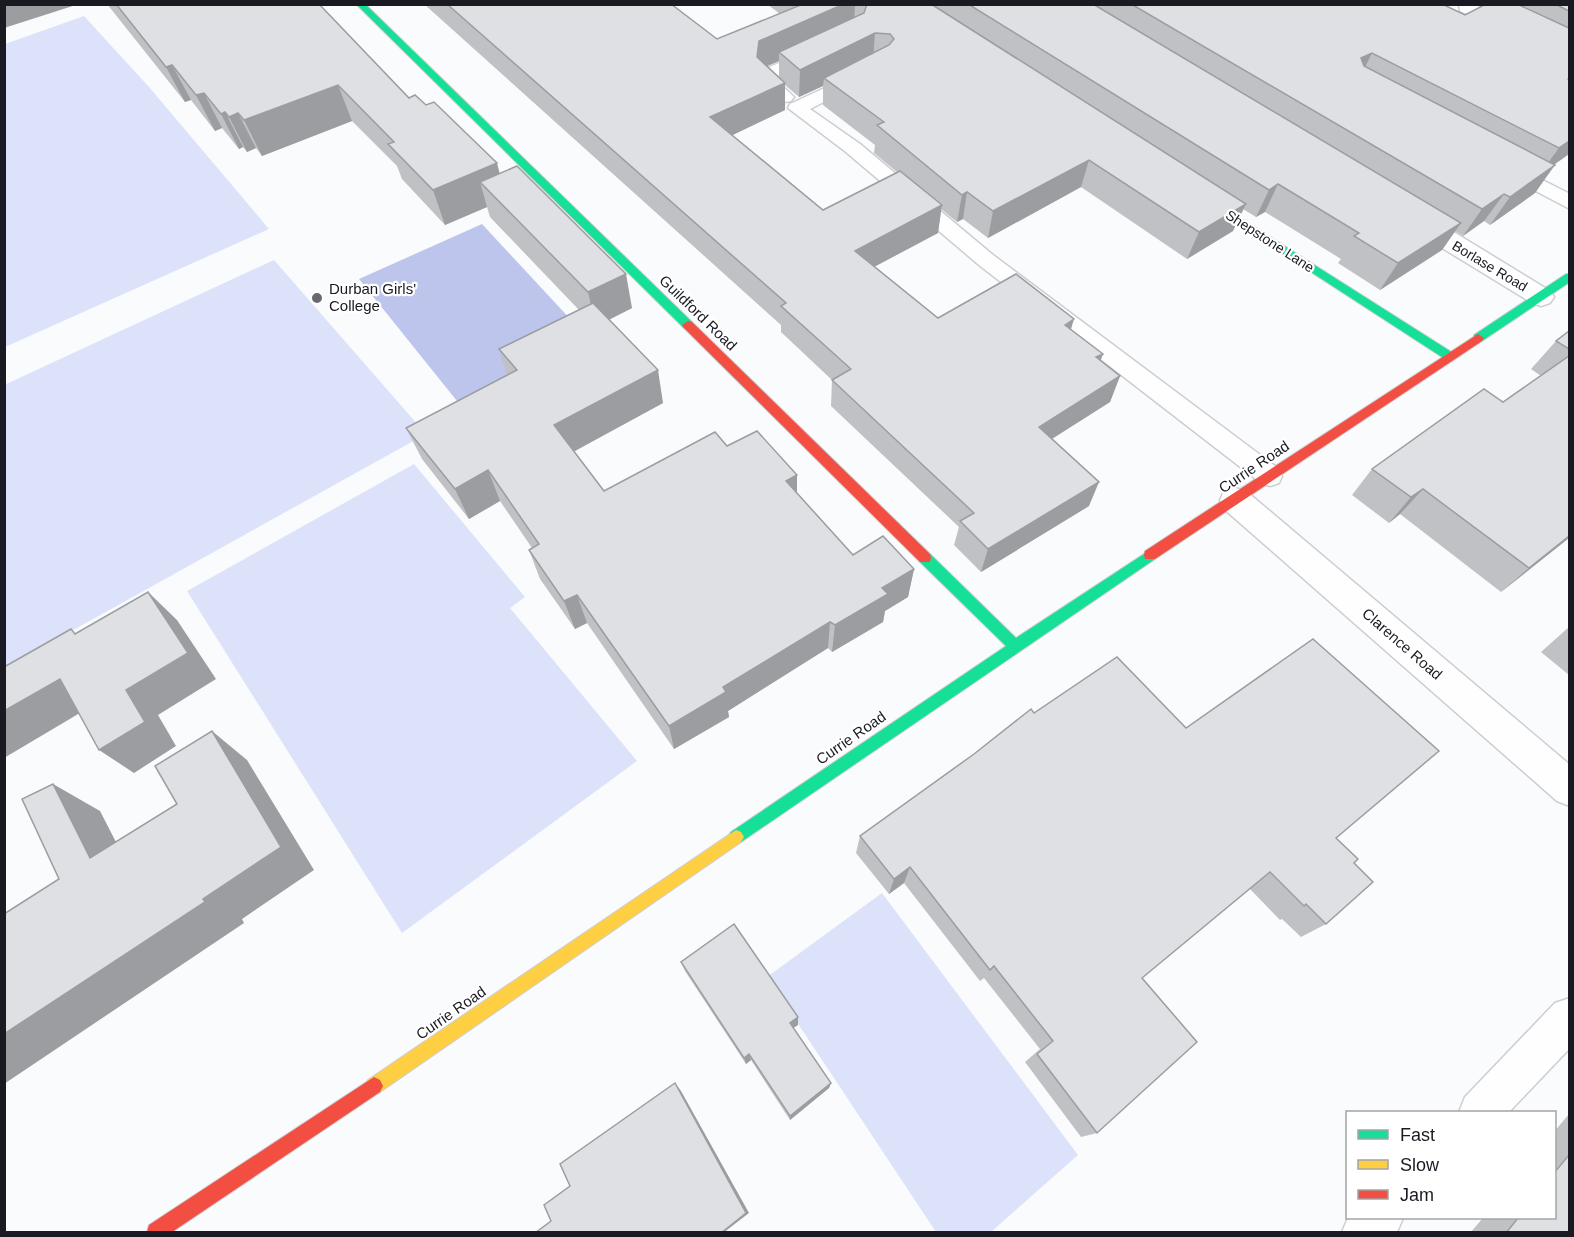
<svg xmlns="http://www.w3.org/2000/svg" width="1574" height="1237" viewBox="0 0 1574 1237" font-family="Helvetica,sans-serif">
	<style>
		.green { fill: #dde2fb }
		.water { fill: #bdc5ec }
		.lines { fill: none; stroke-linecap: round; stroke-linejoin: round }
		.lane-casing { stroke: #cdced3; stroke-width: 3 }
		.street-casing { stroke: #cdced3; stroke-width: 3 }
		.fast-casing { stroke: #cdced3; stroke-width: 2 }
		.slow-casing { stroke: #cdced3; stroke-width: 2 }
		.jam-casing { stroke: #cdced3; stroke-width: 2 }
		.lane { fill: #fefeff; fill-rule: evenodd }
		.street { fill: #fefeff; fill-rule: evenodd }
		.fast { fill: #16e098; fill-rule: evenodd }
		.slow { fill: #ffcf43; fill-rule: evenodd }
		.jam { fill: #f24e42; fill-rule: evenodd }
		.wall { fill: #bfc1c4; fill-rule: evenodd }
		.shaded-wall { fill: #9b9da0 }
		.building { fill: #dee0e4; stroke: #9b9da0; stroke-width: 1.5 }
		.poi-dot { fill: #68696f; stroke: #fff; stroke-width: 2 }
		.labels { text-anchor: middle; stroke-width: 4.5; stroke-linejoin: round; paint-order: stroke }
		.far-street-label { font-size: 14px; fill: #1a1b22; stroke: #fff }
		.poi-label { font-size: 15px; fill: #1a1b22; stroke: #fff; text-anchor: start }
		.street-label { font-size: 15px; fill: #1a1b22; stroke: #fff }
	</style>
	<rect width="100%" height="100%" fill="#fafbfd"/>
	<!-- green -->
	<g class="green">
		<path d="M84,16L149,87L269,229L5,347V44Z"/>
		<path d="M274,260L426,434L5,668L4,385Z"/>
		<path d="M414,464L525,597L510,608L637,761L402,933L187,591Z"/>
		<path d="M882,893L1078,1155L991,1232H936L767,977Z"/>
	</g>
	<!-- water -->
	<path class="water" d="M482,224L586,336L457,401L359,279Z"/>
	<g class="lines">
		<!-- lane casing -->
		<g class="lane-casing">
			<g id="lane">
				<path d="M1459,4H1474L1570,50V62L1460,11Z"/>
				<path d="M812,48L818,49L821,53L818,57L776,77L777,81L794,97L791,101C777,105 760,90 758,75L761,71Z"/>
				<path d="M855,74L861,75L864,79L861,83L810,109L860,144L993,255L1279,469L1282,476L1279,483L1270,486L1261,483L979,265L846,152L788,108L790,104Z"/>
				<path d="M1507,162L1570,194V209L1500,172L1497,168L1500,164Z"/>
			</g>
		</g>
		<!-- street casing -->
		<g class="street-casing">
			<g id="street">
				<path d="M1412,210L1421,212L1550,291L1554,297L1550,303L1541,306L1532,303L1403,224L1400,218L1403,212Z"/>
				<path d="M1235,488L1246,491L1570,765V806L1557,801L1224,509L1220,500L1224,491Z"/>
				<path d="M1570,998V1048L1509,1112H1459L1465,1097L1555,1003Z"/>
				<path d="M1348,1218H1403L1397,1232H1342Z"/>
			</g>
		</g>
		<!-- fast casing -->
		<g class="fast-casing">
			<g id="fast">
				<path d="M356,4H365L692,322V328H684Z"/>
				<path d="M1201,193L1453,353V359H1445L1197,198V194Z"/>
				<path d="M1566,274H1570V282L1482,341H1474V335Z"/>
				<path d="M1150,550L1155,551L1156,555L1155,559L741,842L736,844L731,842L728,837L731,832L1006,646L920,562L919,558L920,554H930L1016,638Z"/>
			</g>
		</g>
		<!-- slow casing -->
		<g class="slow-casing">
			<path id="slow" d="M736,830L741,832L744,837L741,842L380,1092L374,1095L368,1092L365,1086L368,1080Z"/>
		</g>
		<!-- jam casing -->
		<g class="jam-casing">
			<g id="jam">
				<path d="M688,321L692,322L930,554L931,558L930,562H920L684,328L682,325Z"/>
				<path d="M1478,334L1484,338L1482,341L1155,559H1145L1144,555L1145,551Z"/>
				<path d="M374,1077L380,1080L383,1086L380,1092L172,1232H147L149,1225Z"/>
			</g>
		</g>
		<!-- lane -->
		<use href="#lane" class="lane"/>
		<!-- street -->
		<use href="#street" class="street"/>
		<!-- fast -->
		<use href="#fast" class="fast"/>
		<!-- slow -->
		<use href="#slow" class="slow"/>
		<!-- jam -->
		<use href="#jam" class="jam"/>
	</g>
	<!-- wall -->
	<g class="wall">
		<path d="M107,4H319L409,98L500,174L632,308L609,320L663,403L574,451L604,491L727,446L797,475V493L853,555L914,569L908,597L885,611L883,622L832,652L828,648L728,711L729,717L674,749L587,623L575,629L540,579L529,550L532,548L500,501L469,519L422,459L406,428L507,375L499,349L579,310L490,217L487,207L445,225L402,179L397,166L352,121L262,156L256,148L247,152L243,147L239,149L222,128L215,131L191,100L185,102Z"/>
		<path d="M424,4H671L717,39L780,14L767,4H1442L1465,15L1486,4H1569V154L1554,165L1535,193L1490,225L1484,221L1463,236L1455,231L1442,250L1380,290L1338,263L1341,259L1265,212L1256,217L1243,209L1233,231L1187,259L1081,187L988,238L963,219L957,222L941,209L938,233L874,267L938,318L1071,329L1103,354L1100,360L1120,376L1110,402L1052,439L1089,506L981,572L954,545L959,527L831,406L832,380L781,332V325ZM779,61V77L767,66ZM785,85L799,97L823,86V105L875,145L874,153L897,172L823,210L732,135L785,110Z"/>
		<path d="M1569,331V538L1501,592L1400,514L1389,523L1352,495L1372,469L1503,402L1541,376L1531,369L1556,341Z"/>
		<path d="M1569,627V675L1541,652Z"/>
		<path d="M1034,713L1186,728L1336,838L1354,863L1326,924L1301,937L1282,919L1280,920L1250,889L1142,978L1097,1133L1081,1137L1025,1062L1040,1049L984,978L980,981L904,883L889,894L856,853L860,836Z"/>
		<path d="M681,962L798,1025L793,1028L831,1083L829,1088L790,1120L751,1060L746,1064L685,971Z"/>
		<path d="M1569,1114V1233H1470L1483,1218H1554V1132Z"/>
	</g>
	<!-- shaded-wall -->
	<g class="shaded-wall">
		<path d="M4,4H79L4,28Z"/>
		<path d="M844,4H855L854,27L779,52V61L760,69L757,57L759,41Z"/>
		<path d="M875,33L873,61L824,78L823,86L799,97L800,70Z"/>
		<path d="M1372,53L1358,81L1361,58Z"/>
		<path d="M172,65L191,100L185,102L166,67Z"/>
		<path d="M785,83V110L712,145L710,117Z"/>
		<path d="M338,85L352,121L262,156L244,120Z"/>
		<path d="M204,93L222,128L215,131L196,95Z"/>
		<path d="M225,112L243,147L239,149L221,114Z"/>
		<path d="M238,113L256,148L247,152L229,117Z"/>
		<path d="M1569,141V154L1539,175L1559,148Z"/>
		<path d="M1089,160L1081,187L988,238L993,211Z"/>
		<path d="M497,163L506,198L480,182L487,207L445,225L433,190Z"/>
		<path d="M1555,165L1535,193L1490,225L1510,197Z"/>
		<path d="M1278,184L1265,212L1256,217L1269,190Z"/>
		<path d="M967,192L963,219L957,222L962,195Z"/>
		<path d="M1504,194L1484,221L1463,236L1482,209Z"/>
		<path d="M1246,204L1233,231L1187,259L1199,232Z"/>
		<path d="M942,205L938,233L853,278L855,251Z"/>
		<path d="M1461,223L1442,250L1380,290L1398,263Z"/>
		<path d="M626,274L632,308L596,326L588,292Z"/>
		<path d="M1074,319L1066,346L1065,325Z"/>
		<path d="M1103,354L1093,380L1096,357Z"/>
		<path d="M658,370L663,403L564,457L554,425Z"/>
		<path d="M1120,376L1110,402L1031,452L1039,427Z"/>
		<path d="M488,470L500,501L469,519L455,489Z"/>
		<path d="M797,475V506L786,481Z"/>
		<path d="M1099,482L1089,506L981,572L988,549Z"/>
		<path d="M1423,489L1400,514L1389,523L1411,497Z"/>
		<path d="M1569,536V538L1501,592L1529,568Z"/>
		<path d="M914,569L908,597L885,611L883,622L832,652L835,625L882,588Z"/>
		<path d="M148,592L177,620L216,679L158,715L176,746L134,773L99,750L126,690Z"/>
		<path d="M577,595L587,623L575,629L564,601Z"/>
		<path d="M830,622L828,648L728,711L729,717L674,749L669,726L723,687Z"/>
		<path d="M60,679L95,704L4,758V711Z"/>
		<path d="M212,731L247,760L314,870L242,919L244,923L4,1084V1034L203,899Z"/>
		<path d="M53,784L100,811L136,881L90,858Z"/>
		<path d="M910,867L904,883L889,894L894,879Z"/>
		<path d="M798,1017V1025L790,1030V1023Z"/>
		<path d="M749,1054L751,1060L746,1064L744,1058Z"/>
		<path d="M675,1083L681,1091L749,1213L723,1233H721Z"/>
		<path d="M831,1083L829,1088L790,1120V1116Z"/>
	</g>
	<!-- building -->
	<g class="building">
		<path d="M116,4H319L409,98L415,95L426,105L434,102L497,163L433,190L388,144L394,142L338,85L244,120L238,113L229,117L225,112L221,114L204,93L196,95L172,65L166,67Z"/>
		<path d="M447,4H671L717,39L803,4H844L759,41L757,57L785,83L710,117L823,210L900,171L942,205L855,251L938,318L1016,274L1074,319L1065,325L1103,354L1096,357L1120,376L1039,427L1099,482L988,549L960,521L974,513L832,380L851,369L781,306L786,303Z"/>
		<path d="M931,4L1246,204L1199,232L1089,160L993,211L967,192L962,195L877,125L884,122L824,78L889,45L894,39L890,34L875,33L800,70L779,52L864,13L867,4Z"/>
		<path d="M968,4H1093L1461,223L1398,263L1354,236L1359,233L1278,184L1269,190Z"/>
		<path d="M1131,4H1442L1465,15L1486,4H1517L1569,28V78L1568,79L1569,81V141L1559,148L1372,53L1361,58L1364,66L1555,165L1510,197L1504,194L1482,209Z"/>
		<path d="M1555,4H1569V11Z"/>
		<path d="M517,166L626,274L588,292L480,182Z"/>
		<path d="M593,303L658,370L554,425L604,491L715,432L727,446L757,431L797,475L786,481L853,555L883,536L914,569L882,588L888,594L835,625L830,622L723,687L726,692L669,726L577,595L564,601L529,550L539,544L488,470L455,489L406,428L517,370L499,349Z"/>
		<path d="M1569,331V349L1556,341Z"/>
		<path d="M1569,356V536L1529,568L1423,489L1411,497L1372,469L1484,389L1503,402Z"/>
		<path d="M148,592L188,653L126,690L145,722L99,750L60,679L4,711V667L71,629L75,634Z"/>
		<path d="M1313,639L1439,751L1336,838L1358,859L1354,863L1373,882L1326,924L1306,904L1304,906L1270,872L1142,978L1197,1042L1097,1133L1037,1054L1053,1041L994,966L990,970L910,867L894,879L860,836L974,754L1031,709L1034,713L1117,657L1186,728Z"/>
		<path d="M212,731L281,847L203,899L205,902L4,1034V914L59,879L22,799L53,784L90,858L177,804L155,766Z"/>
		<path d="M734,924L798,1017L790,1023L831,1083L790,1116L749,1054L744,1058L681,962Z"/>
		<path d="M675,1083L746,1213L721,1233H535L551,1221L544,1205L570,1186L560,1164Z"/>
		<path d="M1569,1155V1233H1506L1518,1218H1554V1173Z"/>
	</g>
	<!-- markers -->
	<circle class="poi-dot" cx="317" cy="298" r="6"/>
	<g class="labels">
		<!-- far-street labels -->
		<g class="far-street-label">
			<text transform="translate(1270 241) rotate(33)" y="5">Shepstone Lane</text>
			<text transform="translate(1490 266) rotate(31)" y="5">Borlase Road</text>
		</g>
		<!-- poi labels -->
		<g class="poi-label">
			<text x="329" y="294">Durban Girls'<tspan x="329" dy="17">College</tspan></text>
		</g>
		<!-- street labels -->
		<g class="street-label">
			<text transform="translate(698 313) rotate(44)" y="5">Guildford Road</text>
			<text transform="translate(1254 467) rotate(-34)" y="5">Currie Road</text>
			<text transform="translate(1402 644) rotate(41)" y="5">Clarence Road</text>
			<text transform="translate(851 738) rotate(-35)" y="5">Currie Road</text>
			<text transform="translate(451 1013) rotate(-35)" y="5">Currie Road</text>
		</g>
	</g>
	<!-- border -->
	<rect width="1574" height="1237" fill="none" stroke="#1a1b22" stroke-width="12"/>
	<!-- legend -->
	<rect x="1346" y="1111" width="210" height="108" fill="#ffffff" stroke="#a3a4a7" stroke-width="1.5"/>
	<rect x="1358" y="1130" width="30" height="9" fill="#16e098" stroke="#a3a4a7" stroke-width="1.5"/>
	<text x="1400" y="1141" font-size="18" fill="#1a1b22">Fast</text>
	<rect x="1358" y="1160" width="30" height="9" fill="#ffcf43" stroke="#a3a4a7" stroke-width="1.5"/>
	<text x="1400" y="1171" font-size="18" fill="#1a1b22">Slow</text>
	<rect x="1358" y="1190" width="30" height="9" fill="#f24e42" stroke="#a3a4a7" stroke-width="1.5"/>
	<text x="1400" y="1201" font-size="18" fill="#1a1b22">Jam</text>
</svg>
